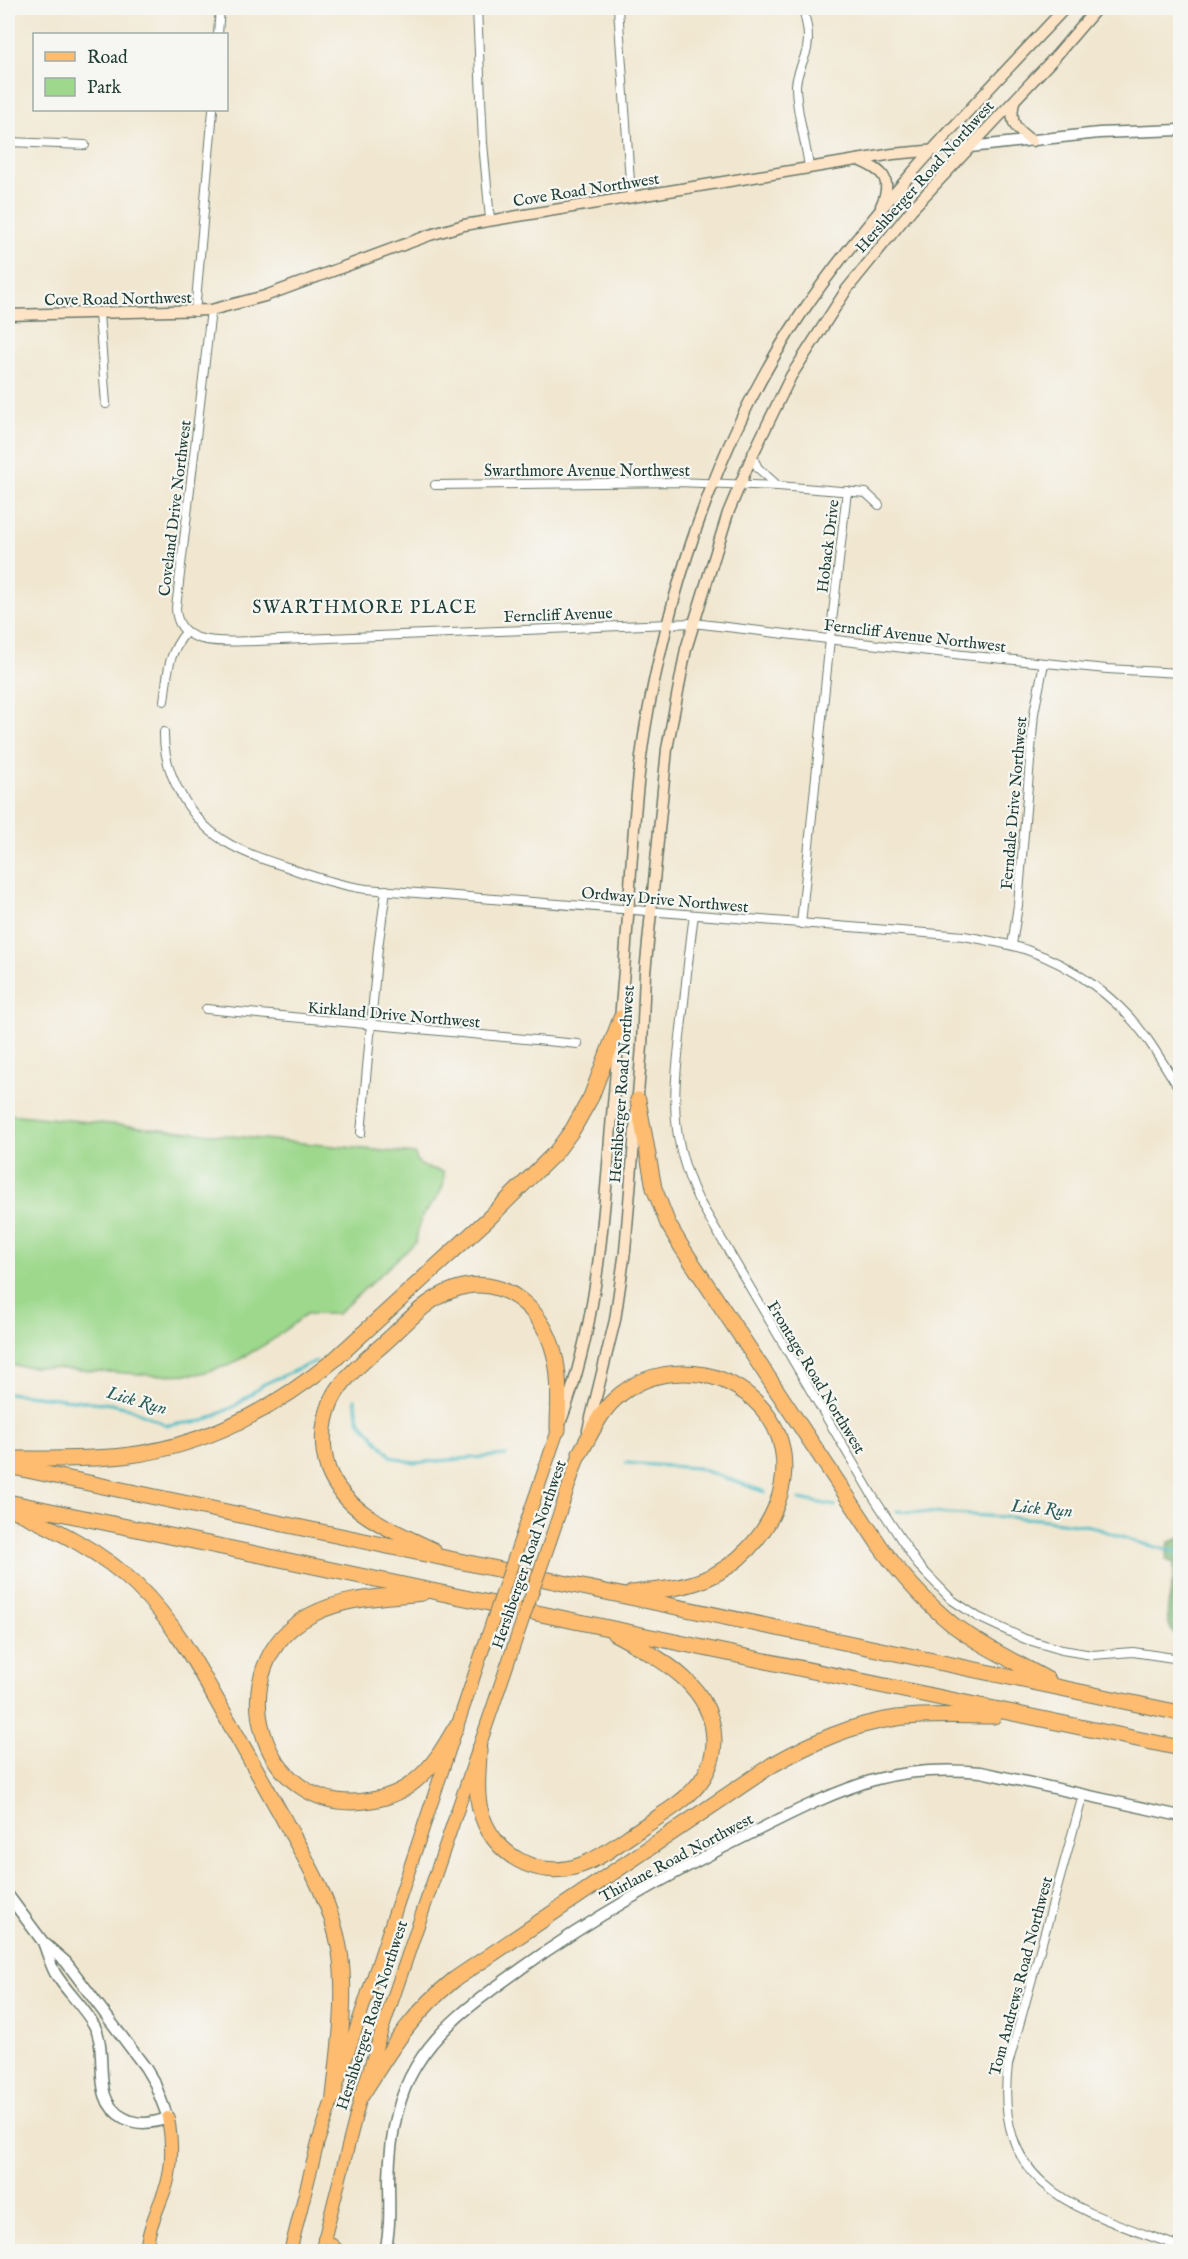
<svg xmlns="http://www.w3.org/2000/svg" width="1188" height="2259" viewBox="0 0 1188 2259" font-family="'IM FELL English',serif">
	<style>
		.green { fill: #9dd88c; stroke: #5e8a60; stroke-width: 1.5 }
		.forest { fill: #7eb878; stroke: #4e7a56; stroke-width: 1.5 }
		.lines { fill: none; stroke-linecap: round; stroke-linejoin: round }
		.stream { stroke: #4ebcc6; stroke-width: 3 }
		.minor-casing { stroke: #68786b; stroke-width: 10 }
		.tertiary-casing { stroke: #68786b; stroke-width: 13 }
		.secondary-casing { stroke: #68786b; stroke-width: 13 }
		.primary-casing { stroke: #68786b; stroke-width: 14 }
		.motorway-casing { stroke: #68786b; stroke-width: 17 }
		.minor { stroke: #fff; stroke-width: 8 }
		.tertiary { stroke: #fff; stroke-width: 10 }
		.secondary { stroke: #fee4c6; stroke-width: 10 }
		.primary { stroke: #fdbc70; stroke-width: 12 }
		.motorway { stroke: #fdbc70; stroke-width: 15 }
		.primary-bridge-casing { stroke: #68786b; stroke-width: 14; stroke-linecap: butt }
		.primary-bridge { stroke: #fdbc70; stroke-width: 12 }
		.labels { text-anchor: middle; stroke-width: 4.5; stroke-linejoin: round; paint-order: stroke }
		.street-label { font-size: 16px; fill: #1f3d34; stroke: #f6f6f2 }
		.neighbourhood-label { font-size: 18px; letter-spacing: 1.5px; fill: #1f3d34; stroke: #f6f6f2 }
		.water-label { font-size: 18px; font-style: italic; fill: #2b5d58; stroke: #f6f6f2 }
	</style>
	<rect width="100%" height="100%" fill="#f6f6f2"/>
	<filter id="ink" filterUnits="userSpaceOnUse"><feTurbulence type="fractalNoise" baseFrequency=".0167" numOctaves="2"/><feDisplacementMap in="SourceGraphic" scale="12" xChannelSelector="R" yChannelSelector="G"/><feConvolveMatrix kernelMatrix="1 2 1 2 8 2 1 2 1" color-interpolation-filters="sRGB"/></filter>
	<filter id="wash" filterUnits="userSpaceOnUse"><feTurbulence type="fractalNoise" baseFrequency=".008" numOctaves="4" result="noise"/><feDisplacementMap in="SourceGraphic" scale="24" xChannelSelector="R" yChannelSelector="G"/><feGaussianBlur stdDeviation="1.35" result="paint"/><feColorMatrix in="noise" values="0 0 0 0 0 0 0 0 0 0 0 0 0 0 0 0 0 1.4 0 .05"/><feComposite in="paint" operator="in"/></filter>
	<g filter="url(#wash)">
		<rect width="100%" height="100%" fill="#f1e7d0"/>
		<!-- green -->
		<path class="green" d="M8,1114L415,1154C417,1170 431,1167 443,1172C448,1190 433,1201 424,1214C419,1223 417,1232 416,1242L337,1314H306L271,1341L230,1365L198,1374L154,1375L8,1365Z"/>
		<!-- forest -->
		<path class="forest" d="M1180,1538V1641C1154,1617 1177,1591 1174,1563L1166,1560L1169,1542Z"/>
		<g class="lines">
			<!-- stream -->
			<g class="stream">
				<path d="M8,1393L111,1404L129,1408L167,1425L204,1421L235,1406L264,1384L316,1361"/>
				<path d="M355,1399L359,1420L392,1457L414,1463L506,1455"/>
				<path d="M626,1463L697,1468L765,1492"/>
				<path d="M800,1499L835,1506"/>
				<path d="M897,1511L1039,1519L1090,1526L1136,1542L1180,1553"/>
			</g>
		</g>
	</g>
	<g filter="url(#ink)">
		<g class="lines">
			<!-- minor casing -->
			<g class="minor-casing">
				<g id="minor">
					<path d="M477,8L483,143L490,219"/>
					<path d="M618,8L631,196"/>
					<path d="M803,8C806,22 810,34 807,49C804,61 797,72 796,85C796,114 806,140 809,168"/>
					<path d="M218,34L220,8"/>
					<path d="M8,142L85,145"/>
					<path d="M211,310L176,608C177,649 228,641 256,641L693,623L963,655L1107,669L1180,673"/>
					<path d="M195,312L213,110"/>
					<path d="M99,314L106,404"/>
					<path d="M752,456L758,468L777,485"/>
					<path d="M435,485L677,482L778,486L866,493L879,505"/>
					<path d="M164,701C168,673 167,655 186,632"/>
					<path d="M164,732C163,776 192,824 231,845C249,855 268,861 287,867C313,877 338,885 366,889L964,936C985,940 1007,943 1027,950C1074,966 1119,999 1148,1040C1159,1056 1170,1074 1180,1090"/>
					<path d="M694,915C689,949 686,985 682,1020C674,1090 667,1132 698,1199L872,1495L918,1565L952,1600L978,1617L1025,1639L1062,1650L1092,1655L1133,1652L1180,1659"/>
					<path d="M801,924L830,639L847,491"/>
					<path d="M1012,945L1018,905L1034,713L1044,663"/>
					<path d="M206,1009L578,1044"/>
					<path d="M361,1133L378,948L386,890"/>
					<path d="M1083,1795L1008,2065C992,2193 1084,2211 1180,2247"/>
				</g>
			</g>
			<!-- tertiary casing -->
			<g class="tertiary-casing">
				<g id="tertiary">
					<path d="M970,147L1099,133L1180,130"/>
					<path d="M8,1895L43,1942L66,1962L145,2067L155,2084L168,2118C153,2123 139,2126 124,2118C89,2100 110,2054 94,2025C83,2006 66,1991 55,1973C50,1964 47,1952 43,1942"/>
					<path d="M385,2252C391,2227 389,2204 389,2179C390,2141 396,2099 416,2066C441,2024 483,1996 522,1968C598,1914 673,1872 756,1831C796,1811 835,1791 877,1779C911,1770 946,1769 981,1772L1180,1816"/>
				</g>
			</g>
			<!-- secondary casing -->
			<g class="secondary-casing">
				<g id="secondary">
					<path d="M1014,102C1009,123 1016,130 1032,141"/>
					<path d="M858,160C882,170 894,178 881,206"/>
					<path d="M8,315L211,310L265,296L430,235L464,225L893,154L970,147"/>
					<path d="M561,1421C595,1331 603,1234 610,1138C616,1074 621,1009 626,944C632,867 634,788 648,712C673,576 723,429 801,314C877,203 973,106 1065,8"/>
					<path d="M588,1430L615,1320L625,1251L642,1046L645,973L667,749L686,649L728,513L752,456L791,376L847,289L912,209L1055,57L1097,8"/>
				</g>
			</g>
			<!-- primary casing -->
			<g class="primary-casing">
				<g id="primary">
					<path d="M523,1532L558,1430"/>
					<path d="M550,1541L580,1453"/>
					<path d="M324,2238L340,2252"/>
					<path d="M146,2252C148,2227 159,2207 167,2184C173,2162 172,2140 168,2118"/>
					<path d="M290,2252L318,2142L483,1649"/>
					<path d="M321,2252L361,2096L377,2045L512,1651"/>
				</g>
			</g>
			<!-- motorway casing -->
			<g class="motorway-casing">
				<g id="motorway">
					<path d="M638,1100L654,1188L668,1224L681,1246L880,1546C901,1575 924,1601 952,1624C981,1646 1016,1662 1048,1680"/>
					<path d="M580,1453C590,1436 599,1414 614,1400C633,1382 658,1373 684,1373C711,1373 734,1382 754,1400C817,1458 771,1553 703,1580C680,1589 655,1590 632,1593"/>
					<path d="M8,1459C46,1459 84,1460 123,1456C202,1447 273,1410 334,1360L488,1219L556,1152L573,1129L591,1097L621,1018"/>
					<path d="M8,1466L1180,1713"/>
					<path d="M8,1502L1180,1748"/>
					<path d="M10,1508C55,1529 101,1551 137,1586C183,1631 205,1682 237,1736C254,1766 271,1796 288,1827C310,1866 333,1907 340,1952C347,2000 339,2049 334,2096"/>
					<path d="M433,1550C394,1531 344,1513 328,1469C321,1447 322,1424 331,1402C343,1375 371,1356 392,1336C410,1319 429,1298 453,1290C501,1272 543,1308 554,1353C561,1378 558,1405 558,1430"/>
					<path d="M422,1593C385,1597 345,1597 311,1615C217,1664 258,1815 365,1801C383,1799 401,1793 415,1781C433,1767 445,1746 456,1727"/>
					<path d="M479,1750C479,1769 475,1790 480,1809C491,1854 537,1881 581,1865C603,1857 623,1840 643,1827C661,1815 683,1803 697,1786C708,1773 714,1757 714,1740C713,1684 657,1657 614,1633"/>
					<path d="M361,2096C391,2049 410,2015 455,1979L772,1765C811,1743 852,1724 897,1718C929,1714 962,1716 994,1716"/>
				</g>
			</g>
			<!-- minor -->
			<use href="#minor" class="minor"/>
			<!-- tertiary -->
			<use href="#tertiary" class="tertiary"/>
			<!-- secondary -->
			<use href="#secondary" class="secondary"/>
			<!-- primary -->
			<use href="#primary" class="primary"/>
			<!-- motorway -->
			<use href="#motorway" class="motorway"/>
			<!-- primary-bridge casing -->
			<g class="primary-bridge-casing">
				<g id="primary-bridge">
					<path d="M483,1649L523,1532"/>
					<path d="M512,1651L550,1541"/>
				</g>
			</g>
			<!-- primary-bridge -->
			<use href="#primary-bridge" class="primary-bridge"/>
		</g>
	</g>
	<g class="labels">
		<!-- street labels -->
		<g class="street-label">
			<text transform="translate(924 176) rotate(-48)" y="6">Hershberger Road Northwest</text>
			<text transform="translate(586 189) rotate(-9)" y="6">Cove Road Northwest</text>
			<text transform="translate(118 298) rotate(-1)" y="6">Cove Road Northwest</text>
			<text x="587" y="476">Swarthmore Avenue Northwest</text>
			<text transform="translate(174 508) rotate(-83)" y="6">Coveland Drive Northwest</text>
			<text transform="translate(827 546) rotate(-83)" y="6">Hoback Drive</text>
			<text transform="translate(558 614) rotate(-2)" y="6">Ferncliff Avenue</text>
			<text transform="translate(915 635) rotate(7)" y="6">Ferncliff Avenue Northwest</text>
			<text transform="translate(1013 803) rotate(-85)" y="6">Ferndale Drive Northwest</text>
			<text transform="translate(665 899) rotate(5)" y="6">Ordway Drive Northwest</text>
			<text transform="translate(394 1014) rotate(5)" y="6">Kirkland Drive Northwest</text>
			<text transform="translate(621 1084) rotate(-86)" y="6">Hershberger Road Northwest</text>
			<text transform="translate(817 1377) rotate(59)" y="6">Frontage Road Northwest</text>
			<text transform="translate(528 1554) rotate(-71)" y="6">Hershberger Road Northwest</text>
			<text transform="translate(676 1857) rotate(-28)" y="6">Thirlane Road Northwest</text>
			<text transform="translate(1020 1976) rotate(-75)" y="6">Tom Andrews Road Northwest</text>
			<text transform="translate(371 2015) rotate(-72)" y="6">Hershberger Road Northwest</text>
		</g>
		<!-- neighbourhood labels -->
		<g class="neighbourhood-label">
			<text x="365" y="613">SWARTHMORE PLACE</text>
		</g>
		<!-- water labels -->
		<g class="water-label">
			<text transform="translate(137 1400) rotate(16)" y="6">Lick Run</text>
			<text transform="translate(1042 1508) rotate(5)" y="6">Lick Run</text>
		</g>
	</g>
	<!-- margin -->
	<rect width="1188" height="2259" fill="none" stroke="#f6f6f2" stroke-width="30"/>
	<!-- legend -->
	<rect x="33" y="33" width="195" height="78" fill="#f6f6f2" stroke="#a0aca6" stroke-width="1.5"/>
	<rect x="45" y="52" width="30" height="9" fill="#fdbc70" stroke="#a0aca6" stroke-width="1.5"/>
	<text x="87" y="63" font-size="18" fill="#1f3d34">Road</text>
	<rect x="45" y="78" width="30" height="18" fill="#9dd88c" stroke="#a0aca6" stroke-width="1.5"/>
	<text x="87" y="93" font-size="18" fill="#1f3d34">Park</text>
</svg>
